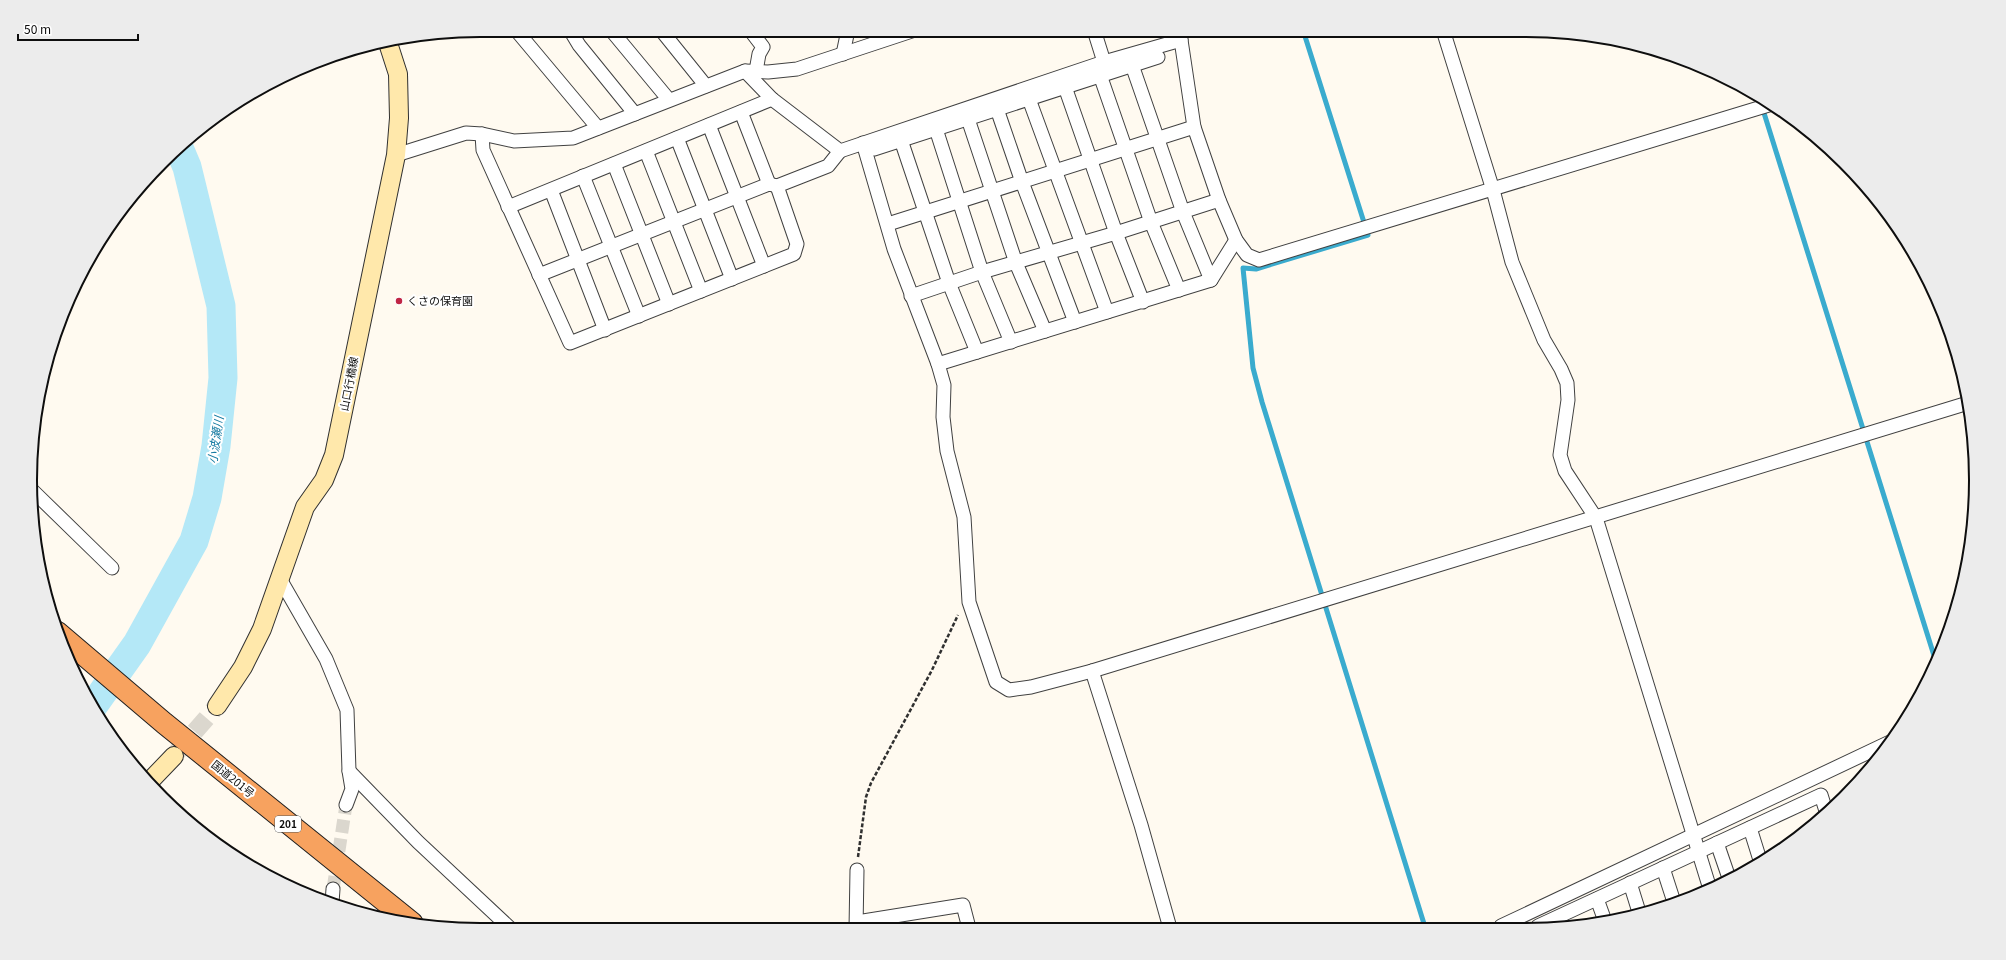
<svg xmlns="http://www.w3.org/2000/svg" width="2006" height="960" viewBox="0 0 2006 960" font-family="Georgia,'Noto Sans JP',serif">
	<style>
		.lines { fill: none; stroke-linecap: round; stroke-linejoin: round }
		.stream { stroke: #3aabce; stroke-width: 5 }
		.river { stroke: #b4e8f7; stroke-width: 29 }
		.minor-tunnel { stroke: #dbd7ce; stroke-width: 13; stroke-dasharray: 13 6; stroke-linecap: butt }
		.secondary-tunnel { stroke: #dbd7ce; stroke-width: 18; stroke-dasharray: 18 9; stroke-linecap: butt }
		.minor-casing { stroke: #414141; stroke-width: 15 }
		.secondary-casing { stroke: #303030; stroke-width: 20 }
		.trunk-casing { stroke: #1f1f1f; stroke-width: 23 }
		.path { stroke: #303030; stroke-width: 2.5; stroke-dasharray: 4 2; stroke-linecap: butt }
		.minor { stroke: #fff; stroke-width: 13 }
		.secondary { stroke: #ffe8ab; stroke-width: 18 }
		.trunk { stroke: #f7a25f; stroke-width: 21 }
		.poi-dot { fill: #c02545; stroke: #fff; stroke-width: 1.5 }
		.labels { text-anchor: middle; stroke-width: 4; stroke-linejoin: round; paint-order: stroke }
		.shield { fill: #fff; stroke: #565656; stroke-width: 1 }
		.shield-label { font-size: 10px; font-weight: bold; fill: #0e0e0e }
		.poi-label { font-size: 11px; fill: #0e0e0e; stroke: #fff; text-anchor: start }
		.street-label { font-size: 11px; fill: #0e0e0e; stroke: #fff }
		.water-label { font-size: 12px; font-style: italic; fill: #167ba2; stroke: #fff }
		.rim { fill: none; stroke: #0e0e0e; stroke-width: 2 }
	</style>
	<rect width="100%" height="100%" fill="#fffaf0"/>
	<g class="lines">
		<!-- stream -->
		<g class="stream">
			<path d="M1303,30L1368,235L1256,269L1243,268L1253,368L1262,402L1425,927"/>
			<path d="M1759,97L1936,662"/>
		</g>
		<!-- river -->
		<path class="river" d="M93,706L137,644L194,541L207,498L216,446L223,378L221,306L187,167L179,148"/>
		<!-- minor-tunnel -->
		<path class="minor-tunnel" d="M333,889L346,805"/>
		<!-- secondary-tunnel -->
		<path class="secondary-tunnel" d="M177,752L217,706"/>
		<!-- minor casing -->
		<g class="minor-casing">
			<g id="minor">
				<path d="M516,30L598,128"/>
				<path d="M570,30L579,45L635,114"/>
				<path d="M611,30L669,100"/>
				<path d="M661,30L706,86"/>
				<path d="M750,30L763,47L759,54L756,71"/>
				<path d="M1094,30L1104,62"/>
				<path d="M1178,30L1181,40L1194,127L1219,200L1236,240L1247,255L1259,260L1772,104"/>
				<path d="M1443,30L1493,190L1512,262L1544,340L1561,369L1567,383L1568,400L1560,455L1565,471L1596,518L1710,889"/>
				<path d="M843,54L848,30"/>
				<path d="M1132,65L1183,212L1211,280"/>
				<path d="M745,71L772,99L840,151L1104,62L1181,40"/>
				<path d="M1100,75L1151,222L1179,290"/>
				<path d="M1065,87L1116,233L1143,302"/>
				<path d="M1029,99L1107,312"/>
				<path d="M997,109L1022,182L1075,322"/>
				<path d="M741,112L769,184"/>
				<path d="M968,119L1016,263L1045,331"/>
				<path d="M709,125L764,266"/>
				<path d="M936,129L982,272L1011,342"/>
				<path d="M482,134L483,150L570,343L794,254L797,244L777,186L828,166L840,151"/>
				<path d="M677,138L732,279"/>
				<path d="M901,140L949,283L977,352"/>
				<path d="M863,143L894,249L938,364L944,385L943,417L947,451L964,517L969,602L996,682L1009,690L1031,687L1092,671L1968,403"/>
				<path d="M874,149L1158,57"/>
				<path d="M646,151L701,291"/>
				<path d="M396,155L466,133L482,134L514,141L573,138L745,71L768,72L797,69L915,30"/>
				<path d="M614,164L669,304"/>
				<path d="M583,176L639,316"/>
				<path d="M551,190L605,330"/>
				<path d="M508,207L772,99"/>
				<path d="M888,224L1194,127"/>
				<path d="M539,275L769,184L777,186"/>
				<path d="M911,296L982,272L1116,233L1219,200"/>
				<path d="M938,364L1211,280L1236,240"/>
				<path d="M32,490L112,568"/>
				<path d="M280,579L326,659L347,710L349,771L352,789L346,805"/>
				<path d="M1092,671L1141,825L1170,928"/>
				<path d="M349,771L418,842L512,930"/>
				<path d="M1750,828L1760,860"/>
				<path d="M1717,843L1729,878"/>
				<path d="M1663,868L1674,902"/>
				<path d="M1630,883L1639,912"/>
				<path d="M1597,899L1605,921"/>
				<path d="M332,903L333,889"/>
				<path d="M857,922L963,905L969,928"/>
				<path d="M1501,926L1890,742"/>
				<path d="M1538,926L1821,795L1826,811"/>
				<path d="M856,929L857,870"/>
			</g>
		</g>
		<!-- secondary casing -->
		<g class="secondary-casing">
			<g id="secondary">
				<path d="M217,706L243,667L262,629L305,507L324,480L334,455L396,155L399,118L398,74L387,40"/>
				<path d="M149,782L174,756"/>
			</g>
		</g>
		<!-- trunk casing -->
		<g class="trunk-casing">
			<path id="trunk" d="M57,632L164,723L412,923"/>
		</g>
		<!-- path -->
		<path class="path" d="M858,857L866,797L871,783L932,670L958,615"/>
		<!-- minor -->
		<use href="#minor" class="minor"/>
		<!-- secondary -->
		<use href="#secondary" class="secondary"/>
		<!-- trunk -->
		<use href="#trunk" class="trunk"/>
	</g>
	<!-- markers -->
	<circle class="poi-dot" cx="399" cy="301" r="4"/>
	<g class="labels">
		<!-- shield labels -->
		<rect class="shield" x="275" y="816" width="26" height="16" rx="3"/>
		<g class="shield-label">
			<text x="288" y="828">201</text>
		</g>
		<!-- poi labels -->
		<g class="poi-label">
			<text x="407" y="305">くさの保育園</text>
		</g>
		<!-- street labels -->
		<g class="street-label">
			<text transform="translate(349 384) rotate(-79)" y="4">山口行橋線</text>
			<text transform="translate(233 779) rotate(39)" y="4">国道201号</text>
		</g>
		<!-- water labels -->
		<g class="water-label">
			<text transform="translate(216 440) rotate(-82)" y="4">小波瀬川</text>
		</g>
	</g>
	<!-- crop -->
	<path d="M0 0H2006V960H0ZM480 37H1526A443 443 0 0 1 1969 480V480A443 443 0 0 1 1526 923H480A443 443 0 0 1 37 480V480A443 443 0 0 1 480 37Z" fill="#ececec" fill-rule="evenodd"/>
	<path class="rim" d="M480 37H1526A443 443 0 0 1 1969 480V480A443 443 0 0 1 1526 923H480A443 443 0 0 1 37 480V480A443 443 0 0 1 480 37Z"/>
	<!-- scale -->
	<path d="M18 34v6h120v-6" fill="none" stroke="#0e0e0e" stroke-width="2"/>
	<text x="24" y="34" font-size="12" fill="#0e0e0e" stroke="#ffffff" stroke-width="3" paint-order="stroke">50 m</text>
</svg>
